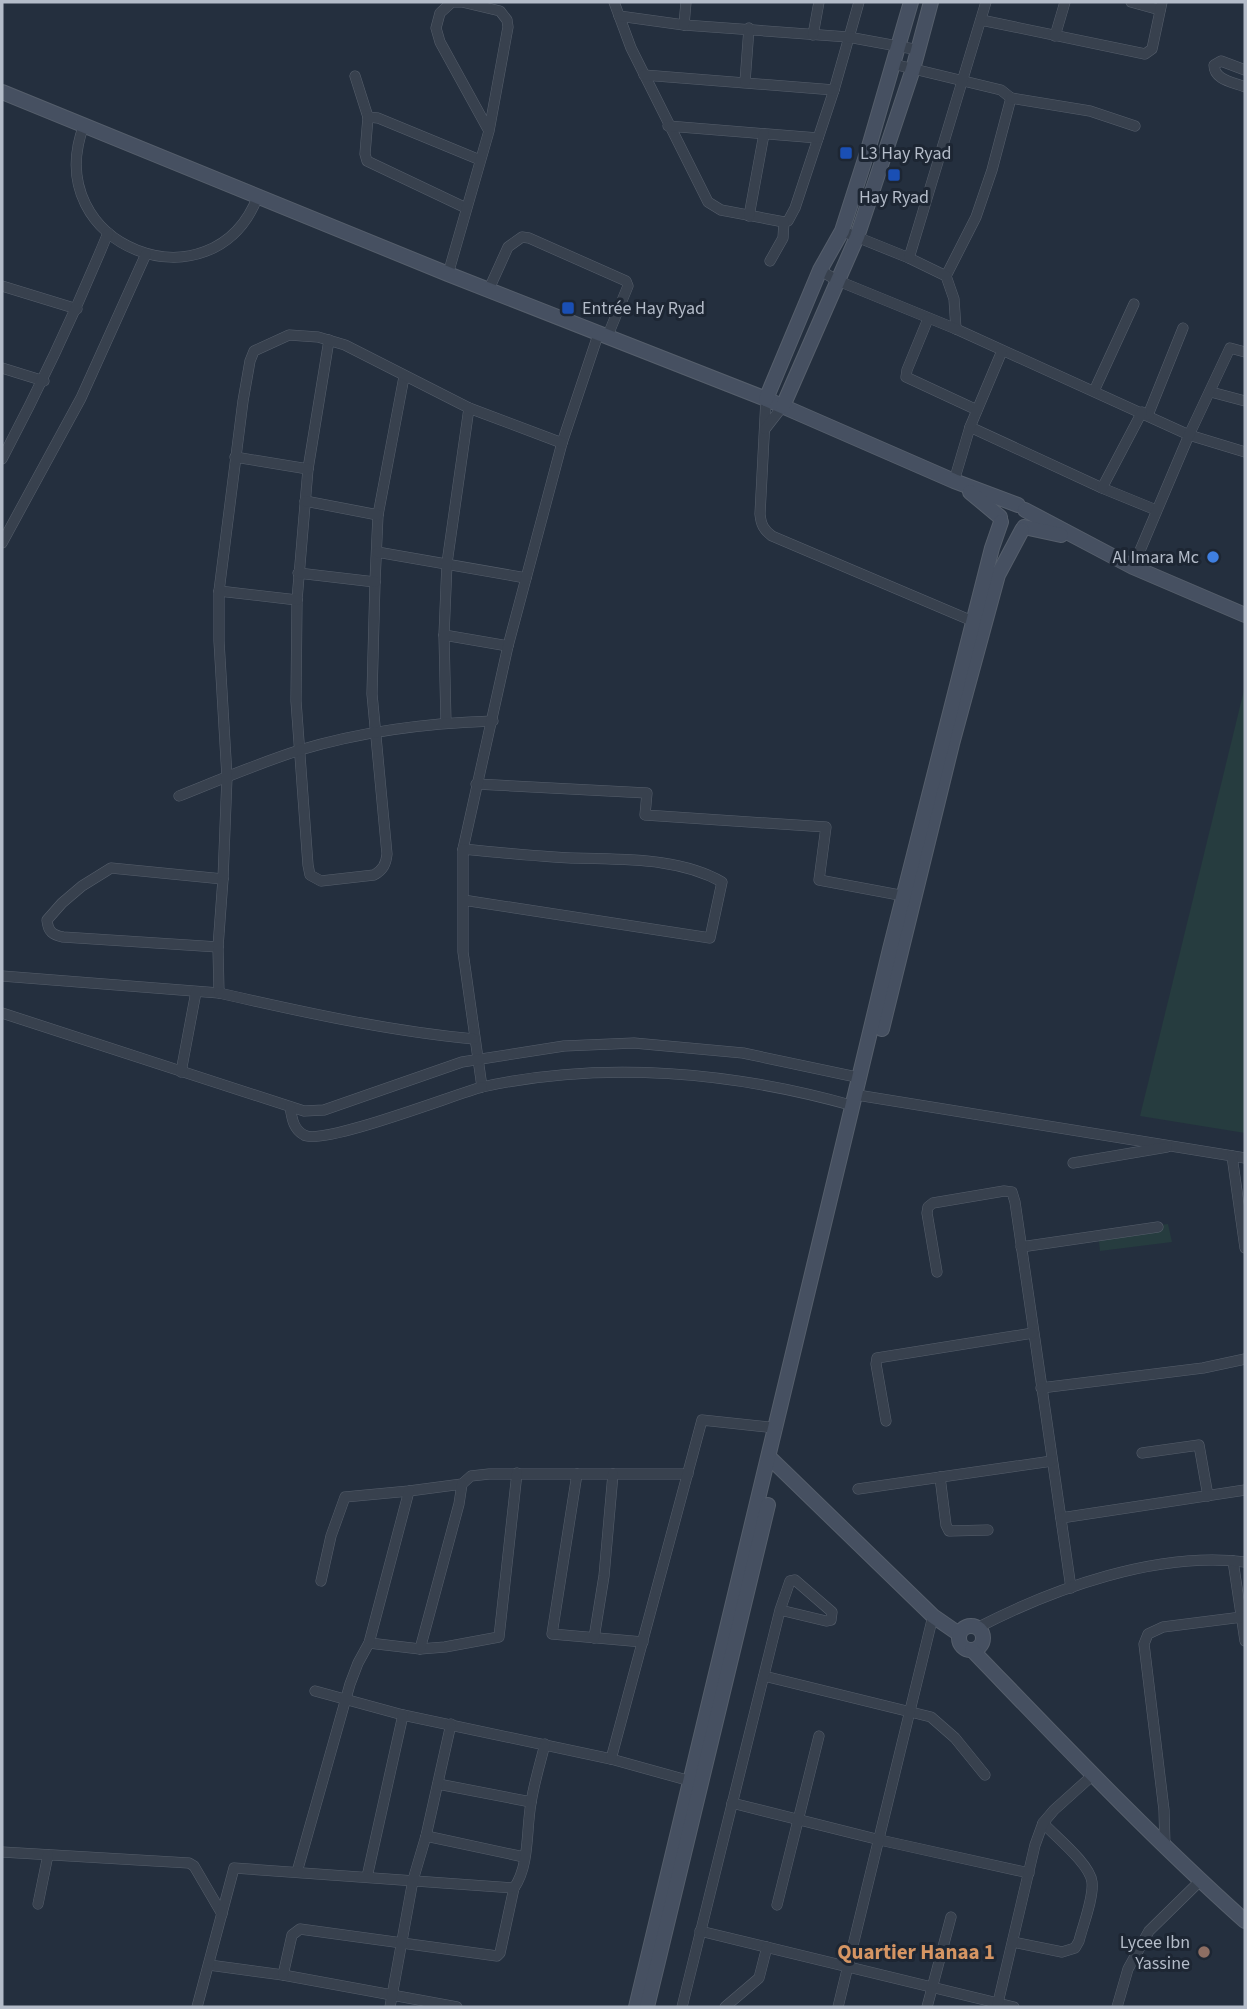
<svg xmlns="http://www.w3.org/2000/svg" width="1247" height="2009" viewBox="0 0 1247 2009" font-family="'Source Sans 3',sans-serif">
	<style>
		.green { fill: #263c3f }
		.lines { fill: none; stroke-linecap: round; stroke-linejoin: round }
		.street-casing { stroke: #565f6c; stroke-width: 11 }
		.secondary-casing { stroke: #565f6c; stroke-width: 16 }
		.street { stroke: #38414e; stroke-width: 10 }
		.secondary { stroke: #465061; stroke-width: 14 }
		.transit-dot { fill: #1a4fb4; stroke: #1d2633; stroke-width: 2.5 }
		.shop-dot { fill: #3f7fe0; stroke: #1d2633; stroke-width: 2.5 }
		.education-dot { fill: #8d6e63; stroke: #1d2633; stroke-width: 2.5 }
		.labels { text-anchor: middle; stroke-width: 6; stroke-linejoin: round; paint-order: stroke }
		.poi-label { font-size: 18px; fill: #b4bcc9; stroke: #1d2633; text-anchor: start }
		.quarter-label { font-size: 21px; font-weight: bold; fill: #d59563; stroke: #1d2633 }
	</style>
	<rect width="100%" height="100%" fill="#242f3e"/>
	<!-- green -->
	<g class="green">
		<path d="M1245,686V1133L1140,1116Z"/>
		<path d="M1168,1224L1172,1242L1100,1251L1098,1233Z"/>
	</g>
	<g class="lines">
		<!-- street casing -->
		<g class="street-casing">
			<g id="street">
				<path d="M614,2L631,48L708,202L721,210L784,222L788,221L795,208L834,90L859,2"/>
				<path d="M1131,2L1160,10"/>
				<path d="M619,16L684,25L848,37L919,50"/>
				<path d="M981,20L1145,54L1152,49L1162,2"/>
				<path d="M684,25L686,2"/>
				<path d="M813,35L819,2"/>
				<path d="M1055,36L1065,2"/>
				<path d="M893,64L1001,90L1011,98L992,170L976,217L946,276"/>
				<path d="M1245,70L1221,61L1214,65C1214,80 1233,82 1245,87"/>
				<path d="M644,75L834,90"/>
				<path d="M355,76L368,117L365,154L367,161L466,208"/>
				<path d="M745,82L749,28"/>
				<path d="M1011,98L1090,111L1135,126"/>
				<path d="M368,117L378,118L480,160"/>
				<path d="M84,125C38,247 213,313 258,196"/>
				<path d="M668,126L818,138"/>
				<path d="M749,216L764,134"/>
				<path d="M842,231L909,258L946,276L954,299L956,329"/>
				<path d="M909,258L986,2"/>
				<path d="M770,261L783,238L784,222"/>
				<path d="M820,270L836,280L956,329L1189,435L1245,452"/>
				<path d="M448,274L489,131L508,27L507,20L500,11L462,2H452L440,13L436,28L440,42L489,131"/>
				<path d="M2,286L77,309"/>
				<path d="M489,289L508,247L522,237L529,238L626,281L628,286L608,335"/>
				<path d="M928,319L907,370L906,377L977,410"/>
				<path d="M329,340L308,469L297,600L296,701L308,865L310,875L321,881L374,875C383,870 386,864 387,854L372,694L375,582L378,515L404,377"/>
				<path d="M2,368L44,381"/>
				<path d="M1094,391L1134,304"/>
				<path d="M1211,392L1245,401"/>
				<path d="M766,399L760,514C761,525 764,530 772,536L977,623"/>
				<path d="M1148,415L1183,328"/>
				<path d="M970,427L1102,488L1156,510"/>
				<path d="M765,429L783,406"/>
				<path d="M235,457L308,469"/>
				<path d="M2,459C41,385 76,311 108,233"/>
				<path d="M954,481L970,427L1002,351"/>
				<path d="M1102,488L1142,412"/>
				<path d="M305,501L378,515"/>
				<path d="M2,543L81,398L146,254"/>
				<path d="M377,552L526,578"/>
				<path d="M1133,567L1189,435L1230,348L1245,352"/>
				<path d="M298,573L375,582"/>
				<path d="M219,591L297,600"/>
				<path d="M444,635L508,646"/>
				<path d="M446,723L444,635L447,563L469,408"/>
				<path d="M476,784L647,793L645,815L826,827L819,880L910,897"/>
				<path d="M179,796C219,780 259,763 300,750C363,731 428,723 493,721"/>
				<path d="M463,849L508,646L562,443L599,332"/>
				<path d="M463,900L710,938L722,882C673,854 609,861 554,857C524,855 493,852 463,849V952L482,1087C604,1060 734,1072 854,1106"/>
				<path d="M218,947L63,937C53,935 48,932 47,920L62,903L82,886L111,868L223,879"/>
				<path d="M2,976L219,993L218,947L223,879L227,777L219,641V591L243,401L250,361L254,351L289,335L318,337L345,345L469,408L562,443"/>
				<path d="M219,993C303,1012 388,1031 474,1039"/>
				<path d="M2,1013L304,1111L324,1110L462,1062L564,1046L634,1043L743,1053L861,1078"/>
				<path d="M181,1072L196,992"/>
				<path d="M857,1095L1245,1158"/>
				<path d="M290,1107C292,1118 293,1129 304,1135C322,1146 453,1095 482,1087"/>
				<path d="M1232,1156L1245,1248"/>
				<path d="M1073,1163L1167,1147"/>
				<path d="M1021,1247L1158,1227"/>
				<path d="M937,1272L927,1213L928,1207L933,1203L1004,1191L1012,1192L1015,1202L1071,1588"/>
				<path d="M1041,1388L1203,1368L1245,1359"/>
				<path d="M886,1421L876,1364L877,1358L1033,1333"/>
				<path d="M1142,1453L1199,1445L1208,1496"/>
				<path d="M577,1474L552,1634L643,1642"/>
				<path d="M940,1477L946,1525L949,1531L988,1530"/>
				<path d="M858,1489L1052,1461"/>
				<path d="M1061,1518L1245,1490"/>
				<path d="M1233,1561L1245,1641"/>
				<path d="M321,1581L331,1536L345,1497L409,1491L462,1484L471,1476L489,1474H688"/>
				<path d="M977,1628C1054,1588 1158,1551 1245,1562"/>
				<path d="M594,1638L604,1576L613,1474"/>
				<path d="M369,1643L420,1649L445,1647L499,1637L517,1473"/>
				<path d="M420,1649L459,1504L462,1484"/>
				<path d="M764,1676L931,1717L955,1738L985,1775"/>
				<path d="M315,1691L403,1715L611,1759L694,1782"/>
				<path d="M611,1759L702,1420L777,1428"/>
				<path d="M438,1784L531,1802"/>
				<path d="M732,1803L880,1840L1029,1873"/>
				<path d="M426,1836L524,1857"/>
				<path d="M1165,1846L1164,1810L1144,1644L1148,1634L1163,1627L1242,1617"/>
				<path d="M2,1852L189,1863L194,1866L222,1914"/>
				<path d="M297,1872L350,1684L358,1663L369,1643L409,1491"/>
				<path d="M367,1877L403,1715"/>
				<path d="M38,1904L48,1855"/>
				<path d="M777,1905L819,1736"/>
				<path d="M700,1931L1014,2007"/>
				<path d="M1013,1942L1062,1952L1075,1948L1079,1941C1083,1925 1094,1897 1092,1882C1090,1864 1056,1837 1043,1823"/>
				<path d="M209,1965L283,1975L457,2007"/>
				<path d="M283,1975L292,1935L300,1929L497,1956L500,1953L514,1888"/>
				<path d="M197,2007L234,1868L514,1888C530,1865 526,1830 531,1803C534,1783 540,1764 545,1744"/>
				<path d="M390,2007L413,1880L426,1836L451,1724"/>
				<path d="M682,2007L780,1610L790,1581L795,1580L832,1612L831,1620L826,1621L780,1610"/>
				<path d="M725,2007L759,1978L767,1947"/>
				<path d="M838,2007L933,1616"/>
				<path d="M927,2007L951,1917"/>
				<path d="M997,2007L1035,1845L1043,1823L1054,1810L1093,1775"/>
				<path d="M1117,2007L1128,1969L1149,1931L1200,1881"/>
			</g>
		</g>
		<!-- secondary casing -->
		<g class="secondary-casing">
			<g id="secondary">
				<path d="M2,92L448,274L766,399L954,481L1018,505"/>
				<path d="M766,399L820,270L842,231L868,150L911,2"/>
				<path d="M783,406L857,237L913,69L931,2"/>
				<path d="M970,492L1000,517"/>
				<path d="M1025,510L1133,567L1245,615"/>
				<path d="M1024,527L1061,535"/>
				<path d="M882,1029L952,744L998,575L1022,530"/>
				<path d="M770,1458L933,1616L959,1634"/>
				<circle cx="971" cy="1638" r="12"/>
				<path d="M972,1650C1061,1742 1150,1836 1245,1921"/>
				<path d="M636,2007L890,949L992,548L1001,522"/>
				<path d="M647,2007L768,1505"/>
			</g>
		</g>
		<!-- street -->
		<use href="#street" class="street"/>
		<!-- secondary -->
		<use href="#secondary" class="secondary"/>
	</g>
	<!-- markers -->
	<g class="transit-dot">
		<rect x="839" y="146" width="14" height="14" rx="3.5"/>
		<rect x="887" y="168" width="14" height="14" rx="3.5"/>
		<rect x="561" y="301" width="14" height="14" rx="3.5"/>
	</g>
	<circle class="shop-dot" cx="1213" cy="557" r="7"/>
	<circle class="education-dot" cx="1204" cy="1952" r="7"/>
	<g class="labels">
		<!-- poi labels -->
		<g class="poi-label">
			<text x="860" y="159">L3 Hay Ryad</text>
			<text x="894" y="203" text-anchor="middle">Hay Ryad</text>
			<text x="582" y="314">Entrée Hay Ryad</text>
			<text x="1199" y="563" text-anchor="end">Al Imara Mc</text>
			<text x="1190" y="1948" text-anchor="end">Lycee Ibn<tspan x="1190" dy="21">Yassine</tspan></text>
		</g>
		<!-- quarter labels -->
		<g class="quarter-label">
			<text x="916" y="1959">Quartier Hanaa 1</text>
		</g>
	</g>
	<!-- border -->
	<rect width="1247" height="2009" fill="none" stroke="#b4bcc9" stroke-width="7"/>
</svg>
